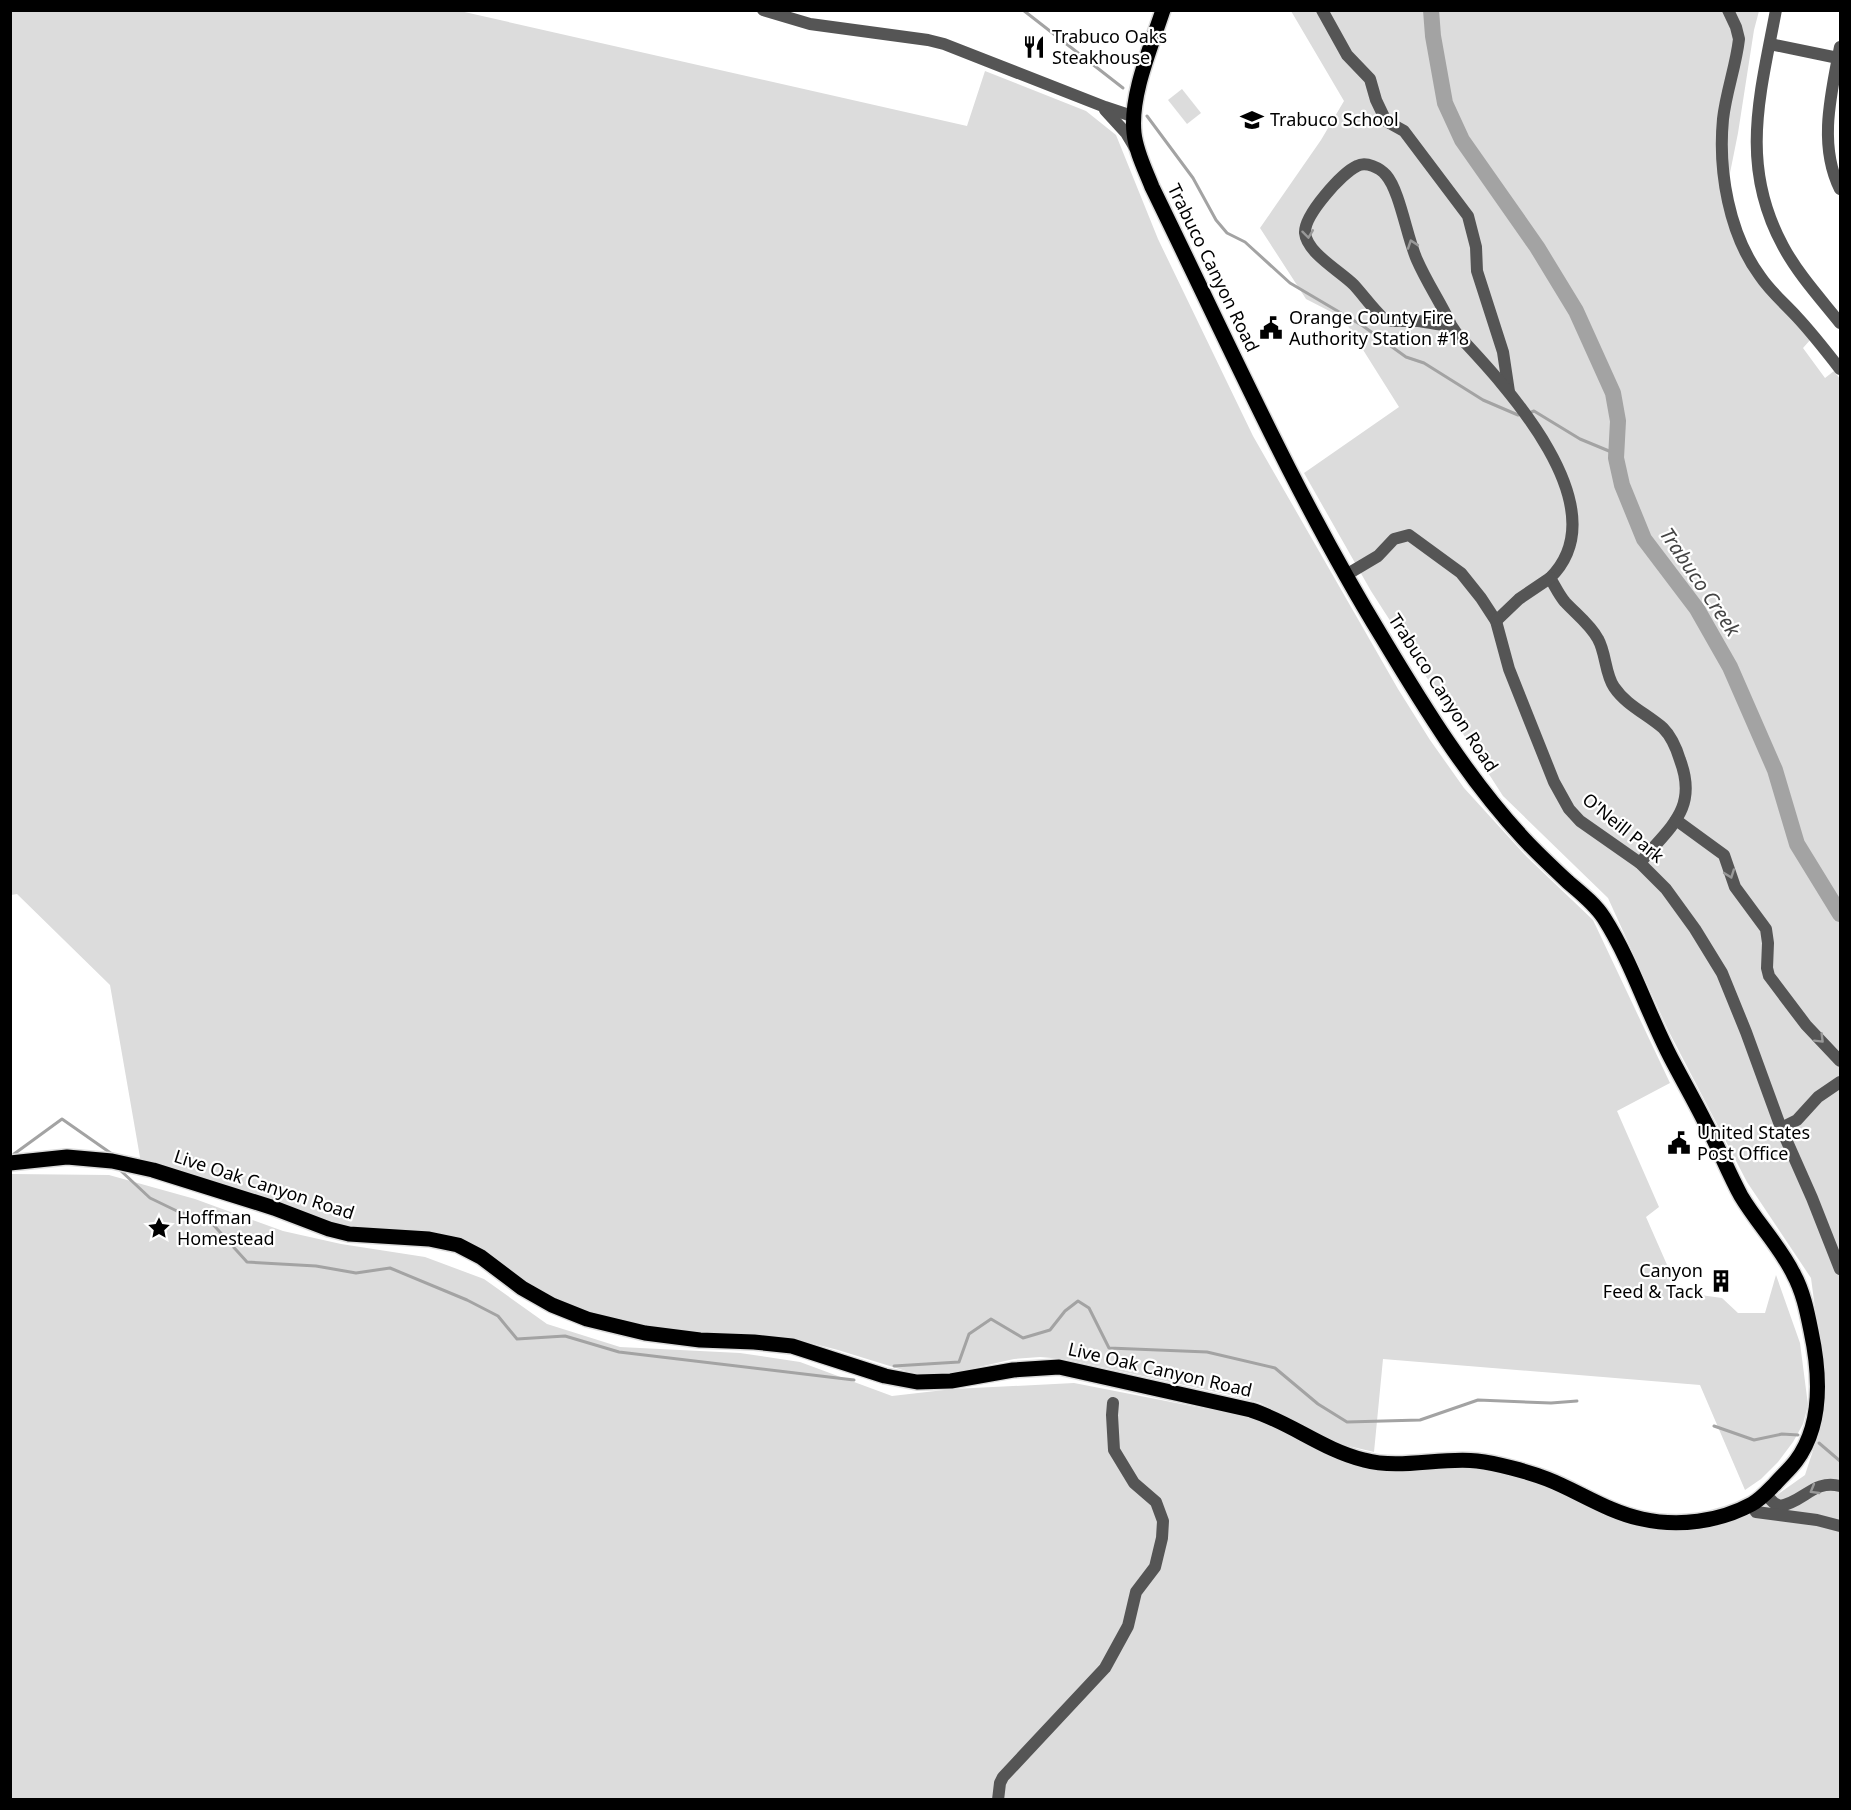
<svg xmlns="http://www.w3.org/2000/svg" width="1851" height="1810" viewBox="0 0 1851 1810" font-family="'Noto Sans',sans-serif">
	<style>
		.green { fill: #dcdcdc }
		.lines { fill: none; stroke-linecap: round; stroke-linejoin: round }
		.stream { stroke: #a3a3a3; stroke-width: 3 }
		.river { stroke: #a3a3a3; stroke-width: 16 }
		.major-casing { stroke: #dbdbdb; stroke-width: 18 }
		.minor { stroke: #555; stroke-width: 12 }
		.major { stroke: #000; stroke-width: 15 }
		.oneway { stroke: #999 }
		.labels { text-anchor: middle; stroke-width: 4.5; stroke-linejoin: round; paint-order: stroke }
		.poi-label { font-size: 18px; fill: #000; stroke: #fff; text-anchor: start }
		.street-label { font-size: 18px; fill: #000; stroke: #fff }
		.water-label { font-size: 20px; font-style: italic; fill: #444; stroke: #fff }
	</style>
	<rect width="100%" height="100%" fill="#fff"/>
	<!-- green -->
	<g class="green">
		<path d="M10,11H460L967,126L985,71L1086,111L1116,135L1158,239L1253,436L1398,689L1430,740L1464,788L1527,857L1593,920L1670,1083L1617,1111L1659,1207L1646,1217L1679,1292L1722,1298L1738,1313H1765L1776,1275L1800,1343L1808,1405L1803,1424L1793,1442L1778,1462L1761,1479L1745,1490L1700,1385L1383,1359L1374,1452L1340,1444L1260,1403L1230,1395L1064,1359L1040,1357L1014,1359L957,1372L921,1374L906,1371L838,1350L783,1336L692,1332L635,1323L587,1312L562,1302L516,1276L484,1253L340,1224L267,1198L141,1163L110,985L17,894L11,895Z"/>
		<path d="M1291,11H1759L1754,30L1738,133L1727,188L1744,261L1811,339L1803,348L1825,378L1834,371L1840,379V1799L11,1800V1174L109,1175L195,1199L283,1231L341,1244L425,1257L484,1279L547,1324L620,1347L740,1353L800,1362L892,1396L953,1389L1074,1383L1253,1418L1339,1457L1470,1465L1517,1477L1548,1487L1595,1511L1619,1520L1649,1527L1770,1500L1805,1475L1820,1429L1826,1392L1811,1278L1747,1182L1668,1030L1608,898L1503,796L1371,591L1304,473L1399,407L1343,318L1306,299L1260,228L1321,140L1344,101Z"/>
		<path d="M1182,89L1201,113L1187,124L1168,100Z"/>
	</g>
	<g class="lines">
		<!-- stream -->
		<g class="stream">
			<path d="M1023,10L1123,88"/>
			<path d="M1147,116L1193,178L1216,220L1227,233L1245,242L1290,283L1363,326L1406,357L1424,363L1483,400L1518,415L1523,414"/>
			<path d="M1529,413L1534,411L1580,439L1609,451L1616,458"/>
			<path d="M14,1154L62,1119L112,1154"/>
			<path d="M120,1170L150,1198L179,1212L209,1220L247,1262L316,1266L356,1273L390,1268L467,1300L498,1316L517,1339L565,1336L619,1352L854,1380"/>
			<path d="M894,1366L959,1362L969,1334L991,1319L1023,1338L1050,1330L1065,1311L1078,1301L1089,1308L1109,1348L1207,1352L1275,1368L1318,1404L1347,1422L1420,1420L1478,1400L1551,1403L1577,1401"/>
			<path d="M1714,1426L1754,1440L1782,1434L1798,1435"/>
			<path d="M1819,1443L1840,1461"/>
		</g>
		<!-- river -->
		<path class="river" d="M1431,10L1433,36L1445,103L1462,140L1537,247L1576,311L1613,393L1618,421L1616,458L1622,485L1644,539L1697,609L1730,667L1775,770L1797,844L1840,914"/>
		<!-- major casing -->
		<g class="major-casing">
			<path id="major" d="M10,1163L67,1157L112,1161L153,1170L274,1208L329,1229L349,1234L429,1239L458,1245L481,1257L522,1288L552,1305L587,1319L645,1333L700,1340L754,1342L792,1346L885,1376L917,1382L951,1381L1013,1370L1059,1367L1251,1410C1290,1422 1323,1450 1364,1460C1400,1470 1440,1457 1477,1461C1496,1463 1529,1472 1547,1479C1578,1491 1608,1512 1642,1519C1678,1527 1719,1522 1752,1504C1761,1499 1768,1491 1775,1484C1782,1476 1790,1469 1796,1461C1823,1425 1820,1373 1811,1331C1807,1311 1803,1291 1793,1273C1779,1245 1757,1223 1741,1196C1728,1172 1718,1146 1705,1122C1694,1100 1682,1079 1671,1058C1647,1012 1632,962 1604,918C1595,904 1581,893 1568,882C1553,868 1538,854 1524,839C1468,779 1424,707 1382,637C1294,493 1226,338 1152,187C1145,169 1136,152 1134,133C1130,95 1151,47 1163,10"/>
		</g>
		<!-- minor -->
		<g class="minor">
			<path d="M763,10L810,24L928,40L944,44L1105,107L1135,117"/>
			<path d="M1322,10L1347,55L1370,79L1376,100L1386,121L1404,131L1468,216L1476,247L1477,271L1503,352L1509,392"/>
			<path d="M1728,10L1736,27L1739,39C1736,66 1726,92 1723,119C1718,171 1729,234 1760,276C1770,291 1784,303 1797,317C1812,333 1826,351 1840,369"/>
			<path d="M1776,10C1760,95 1739,165 1783,246C1798,274 1820,298 1840,323"/>
			<path d="M1770,44L1838,58"/>
			<path d="M1840,47C1831,94 1818,145 1840,189"/>
			<path d="M1105,110L1126,133L1135,148"/>
			<path d="M1451,325C1439,326 1429,322 1418,321C1406,320 1396,323 1384,319C1373,309 1364,296 1354,285C1340,271 1307,253 1305,233C1304,215 1342,173 1357,166C1366,161 1380,168 1386,175C1400,191 1407,238 1417,260C1427,283 1441,303 1451,325L1457,334C1505,385 1621,508 1550,578C1555,586 1559,595 1565,602C1576,614 1590,624 1598,639C1606,653 1605,674 1614,687C1626,705 1647,714 1663,728C1671,736 1677,750 1680,760C1699,810 1668,828 1640,863"/>
			<path d="M1346,575L1378,556L1394,539L1409,535L1461,573L1481,598L1496,621L1509,669L1554,782L1569,809L1580,821L1640,863L1666,889L1695,929L1722,973L1746,1032L1781,1128L1812,1198L1840,1269"/>
			<path d="M1496,621L1519,599L1550,578"/>
			<path d="M1676,820L1724,855L1735,887L1766,929L1768,943L1767,968L1769,976L1806,1025L1840,1061"/>
			<path d="M1781,1128L1797,1120L1818,1097L1840,1082"/>
			<path d="M1765,1494L1774,1503L1780,1506C1804,1502 1814,1479 1840,1486"/>
			<path d="M1751,1504L1756,1512L1817,1520L1840,1526"/>
			<path d="M998,1800L1000,1783L1003,1777L1105,1668L1128,1626L1136,1592L1155,1567L1162,1538L1163,1521L1156,1502L1134,1483L1114,1450L1112,1415L1113,1403"/>
		</g>
		<!-- major -->
		<use href="#major" class="major"/>
	</g>
	<!-- one-way arrows -->
	<defs><path id="oneway-chevron" d="M-2-3.5L2.5 0L-2 3.5" fill="none" stroke-width="1.6" stroke-linecap="round" stroke-linejoin="round" transform="scale(1.5)"/></defs>
	<g class="oneway">
		<use href="#oneway-chevron" transform="translate(1308 234) rotate(83)"/>
		<use href="#oneway-chevron" transform="translate(1412 244) rotate(-109)"/>
		<use href="#oneway-chevron" transform="translate(1730 874) rotate(70)"/>
		<use href="#oneway-chevron" transform="translate(1820 1039) rotate(45)"/>
		<use href="#oneway-chevron" transform="translate(1814 1490) rotate(150)"/>
	</g>
	<!-- icons -->
	<defs>
		<g id="restaurant-bare" transform="scale(1.8)"><path d="M-5-6h1v4h1v-4h1v4h1v-4h1v5L-1.5 .5V6h-2V.5L-5-1ZM5-6V6H3V1.5H1.5Q1.5-4 5-6Z" fill="#000" stroke="#fff" stroke-width="2.5" paint-order="stroke"/></g>
		<g id="school-bare" transform="scale(1.8)"><path d="M0-5L7-2L0 1L-7-2ZM-4 1L0 2.5L4 1V4Q0 6-4 4Z" fill="#000" stroke="#fff" stroke-width="2.5" paint-order="stroke"/></g>
		<g id="civic-bare" transform="scale(1.8)"><path d="M-.6-6.5H3V-4.5H.6V-3L4-1V1h2V6H-6V1h2V-1L-.6-3ZM-1.2 2.5V6h2.4V2.5Z" fill="#000" stroke="#fff" stroke-width="2.5" paint-order="stroke"/></g>
		<g id="sight-bare" transform="scale(1.8)"><path d="M0-6L1.8-2.2L6-1.7L2.9 1.2L3.7 5.4L0 3.3L-3.7 5.4L-2.9 1.2L-6-1.7L-1.8-2.2Z" fill="#000" stroke="#fff" stroke-width="2.5" paint-order="stroke"/></g>
		<g id="building-bare" transform="scale(1.8)"><path d="M-4-6H4V6H1V3H-1V6H-4ZM-2.5-4.3h1.7v1.8h-1.7ZM.8-4.3h1.7v1.8H.8ZM-2.5-1h1.7V.8h-1.7ZM.8-1h1.7V.8H.8Z" fill="#000" stroke="#fff" stroke-width="2.5" paint-order="stroke"/></g>
	</defs>
	<g fill-rule="evenodd">
		<use href="#restaurant-bare" x="1034" y="47"/>
		<use href="#school-bare" x="1252" y="120"/>
		<use href="#civic-bare" x="1271" y="328"/>
		<use href="#civic-bare" x="1679" y="1143"/>
		<use href="#sight-bare" x="159" y="1228"/>
		<use href="#building-bare" x="1721" y="1281"/>
	</g>
	<g class="labels">
		<!-- poi labels -->
		<g class="poi-label">
			<text x="1052" y="43">Trabuco Oaks<tspan x="1052" dy="21">Steakhouse</tspan></text>
			<text x="1270" y="126">Trabuco School</text>
			<text x="1289" y="324">Orange County Fire<tspan x="1289" dy="21">Authority Station #18</tspan></text>
			<text x="1697" y="1139">United States<tspan x="1697" dy="21">Post Office</tspan></text>
			<text x="177" y="1224">Hoffman<tspan x="177" dy="21">Homestead</tspan></text>
			<text x="1703" y="1277" text-anchor="end">Canyon<tspan x="1703" dy="21">Feed &amp; Tack</tspan></text>
		</g>
		<!-- street labels -->
		<g class="street-label">
			<text transform="translate(1213 268) rotate(64)" y="6">Trabuco Canyon Road</text>
			<text transform="translate(1443 693) rotate(57)" y="6">Trabuco Canyon Road</text>
			<text transform="translate(1623 828) rotate(39)" y="6">O'Neill Park</text>
			<text transform="translate(264 1185) rotate(18)" y="6">Live Oak Canyon Road</text>
			<text transform="translate(1160 1370) rotate(13)" y="6">Live Oak Canyon Road</text>
		</g>
		<!-- water labels -->
		<g class="water-label">
			<text transform="translate(1700 582) rotate(56)" y="7">Trabuco Creek</text>
		</g>
	</g>
	<!-- border -->
	<rect width="1851" height="1810" fill="none" stroke="#000000" stroke-width="24"/>
</svg>
